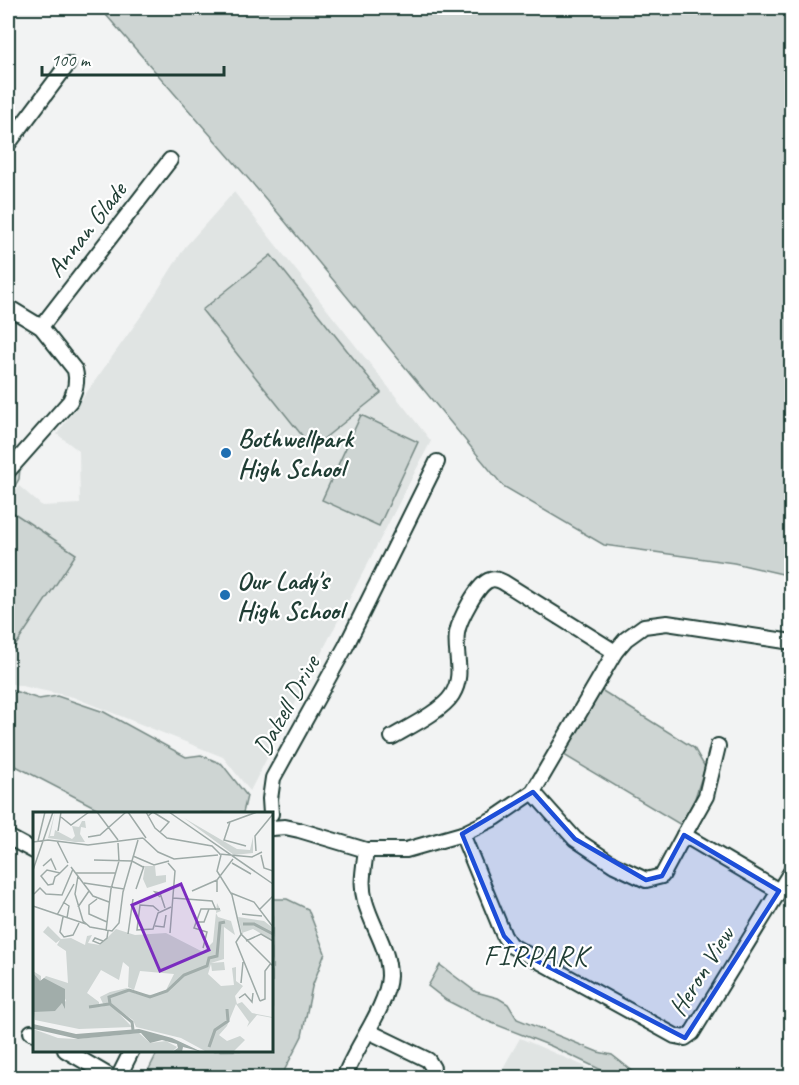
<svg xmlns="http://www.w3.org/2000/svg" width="799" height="1085" viewBox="0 0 799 1085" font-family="Caveat,sans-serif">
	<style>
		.built { fill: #e0e4e3 }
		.green { fill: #ced5d3; stroke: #768984; stroke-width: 1.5 }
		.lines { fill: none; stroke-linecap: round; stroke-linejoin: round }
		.minor-casing { stroke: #1f3d34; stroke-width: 18 }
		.minor { stroke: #fff; stroke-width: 14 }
		.marked { fill: #1d4ed8; fill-opacity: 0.2; stroke: #1d4ed8; stroke-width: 4.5; stroke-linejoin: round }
		.poi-dot { fill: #1f6fb2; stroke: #fff; stroke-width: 2 }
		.labels { text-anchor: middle; stroke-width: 4.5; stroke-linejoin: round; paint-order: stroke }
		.street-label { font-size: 26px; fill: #1f3d34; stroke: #fff }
		.poi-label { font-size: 26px; font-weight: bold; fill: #1f3d34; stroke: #fff; text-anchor: start }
		.quarter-label { font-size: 28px; letter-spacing: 1.5px; fill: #1f3d34; stroke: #fff }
		.inset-river { fill: none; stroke: #a1adaa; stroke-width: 3 }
		.inset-road { fill: none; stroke: #9eaaa7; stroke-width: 1.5 }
		.view { fill: #7b2cbf; fill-opacity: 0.15; stroke: #7b2cbf; stroke-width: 3 }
		.inset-edge { fill: none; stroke: #1f3d34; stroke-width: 3 }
	</style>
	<rect width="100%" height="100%" fill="#f2f3f3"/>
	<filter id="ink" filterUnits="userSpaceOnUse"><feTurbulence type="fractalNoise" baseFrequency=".0167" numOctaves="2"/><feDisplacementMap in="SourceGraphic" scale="12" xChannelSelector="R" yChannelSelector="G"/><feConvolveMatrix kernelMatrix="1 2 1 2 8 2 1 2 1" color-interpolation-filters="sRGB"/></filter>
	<g filter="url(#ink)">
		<!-- built -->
		<g class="built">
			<path d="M234,192L431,441L250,791L223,757L73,697L8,683V501L19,486L42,506L80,504L79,451L57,434L144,312L185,247Z"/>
			<path d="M520,1038L609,1077H498Z"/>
		</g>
		<!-- green -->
		<g class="green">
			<path d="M100,8H791V576L734,563L604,545L503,486L278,213Z"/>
			<path d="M271,255L381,393L312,448L202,310Z"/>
			<path d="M361,415L418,442L379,526L322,500Z"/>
			<path d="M20,468L19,479L8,498V482Z"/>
			<path d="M8,509L76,554L8,657Z"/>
			<path d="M598,688L694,748L705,767L695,798L681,825L559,752Z"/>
			<path d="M8,689L39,699L57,696L104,712L186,757L201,755L222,764L247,796L243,813H106L8,762Z"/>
			<path d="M272,899H287L308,909L325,953L312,987L302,1036L281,1077L150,1078L146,1075L158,1051L272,1050Z"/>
			<path d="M440,965L476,992L498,998L508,1004L517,1019L598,1052L612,1055L640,1077H616L551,1046L487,1021L446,1000L428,986Z"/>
		</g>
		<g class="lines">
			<!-- minor casing -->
			<g class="minor-casing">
				<g id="minor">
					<path d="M8,144L68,64"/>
					<path d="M8,307L41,327L75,370C78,382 75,390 70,401L8,471"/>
					<path d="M41,327L170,160"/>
					<path d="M392,737C409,727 442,711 452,695C465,674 454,655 457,633C459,620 478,583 490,580C495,578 499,580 503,582L615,652"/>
					<path d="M533,792L575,839L614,865L646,880L662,876L684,835L779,891"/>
					<path d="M271,814L270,799L273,778L346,646L437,462"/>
					<path d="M272,828L285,827L299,830L366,850H406L462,834L495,818L533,792L615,652L626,639L644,626L667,623L792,642"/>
					<path d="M462,834L504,936L510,945L675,1036L685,1038L692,1033L792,870"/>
					<path d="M684,835L706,796L718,746"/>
					<path d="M8,837L34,851"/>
					<path d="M368,1031L428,1060L433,1068L432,1078"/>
					<path d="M31,1032L34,1033"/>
					<path d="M65,1050L113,1078"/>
					<path d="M118,1078L132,1050"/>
					<path d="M344,1078C354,1049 388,1006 389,976C389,948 372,927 365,901C360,884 364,868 366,850"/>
				</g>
			</g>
			<!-- minor -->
			<use href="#minor" class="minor"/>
		</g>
	</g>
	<!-- marked area -->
	<path class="marked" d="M533,792L575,839L646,880L662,876L684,835L779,891L685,1038L518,951L504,936L462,834Z"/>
	<!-- markers -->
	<g class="poi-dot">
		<circle cx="226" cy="453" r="6"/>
		<circle cx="225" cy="595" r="6"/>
	</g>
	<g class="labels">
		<!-- street labels -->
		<g class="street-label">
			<text transform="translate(86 229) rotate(-52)" y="9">Annan Glade</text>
			<text transform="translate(286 705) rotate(-61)" y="9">Dalzell Drive</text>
			<text transform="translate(701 971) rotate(-58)" y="9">Heron View</text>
		</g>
		<!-- poi labels -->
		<g class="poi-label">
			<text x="238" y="447">Bothwellpark<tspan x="238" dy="30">High School</tspan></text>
			<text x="237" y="589">Our Lady's<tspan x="237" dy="30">High School</tspan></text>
		</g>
		<!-- quarter labels -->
		<g class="quarter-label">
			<text x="536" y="965">FIRPARK</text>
		</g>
	</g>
	<!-- overview -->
	<g transform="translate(33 812)">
		<rect width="240" height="240" fill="#f2f3f3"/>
		<path d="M22,0L17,24H21L22,18L39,27L42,24L39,14L46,15L49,9H52L53,16L48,15L47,22L52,30H58H42L15,26ZM151,6L204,37L217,38L220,25V41L201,43ZM112,54H122L123,64L133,63V70L114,76L110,67ZM184,91L188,99L183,101L185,105L198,109L202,123L191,115V147L178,151L191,150L192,158L179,159L178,152L175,162L188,174L201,173L199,156L203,155V169L210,174L202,184L204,192L209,190L219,201L239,205L240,202V206L224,203L214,215L216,210L203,192L194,214L186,223L194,229L207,224L212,228L200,240L172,239L148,226L103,215L100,208L77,192L99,215L46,217L2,208L0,196L17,197L33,189L29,179L27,187L6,192L0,183L14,173L10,170L4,173L0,159L8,164V169L13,164L35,171L33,139L24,133L27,128L23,131L10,120L15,114L28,127L38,126L52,133L54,124L59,123L55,131L67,133L83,117L102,123L133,121L170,140L180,130ZM90,150L96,155L95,175L101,178L107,159L141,162L133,178L121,183L103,182L94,176L77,180L67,185L71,194L66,195V190L54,181L68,158L86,168ZM205,105L231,109L240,116V129L220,117L209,121ZM0,217L25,226L43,227L106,221L117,231L133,229L144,235L139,240H0Z" fill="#ced5d3" fill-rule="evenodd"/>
		<path d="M0,161L7,169L11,166L32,177V197L29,191L22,199L0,200ZM0,212L43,222L106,217L139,226L169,240L150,235L149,240H139L145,236L144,232L129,228L117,231L108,221L45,227L1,217Z" fill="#a1adaa"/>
		<path class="inset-river" d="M210,112H221L240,122M56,195L76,192M100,218L99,210L77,192L76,185L96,178L117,185L134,179L151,163L174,154L176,146L184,144L187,111L192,110M176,235L182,218L195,209L194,197"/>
		<path class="inset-road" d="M64,0L85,28M95,0L113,26M113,0L122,16L134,26L179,34L187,42M136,0L240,72M115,4L120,0L136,10L127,20M28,5L38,13L56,0M197,10L191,28L213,34M194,11L224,0M25,19L28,0M55,25L67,23L93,0M110,26L125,40L141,47L185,43M5,29L12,0M24,29L35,51M0,30L15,28L55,33L110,26M223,39L222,24L240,2M186,42L219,45L229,40M188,43L184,59L199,83L208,122L240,154M228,43L231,56L240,59M100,44L121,53L136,49M61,48L99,49L110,55M135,51L142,59L137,121M199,51L218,62M10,54L18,47L23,58M38,55L60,84L76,90M0,58L20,0M27,61L14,58L8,64L15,73L20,72L22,65L26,62L35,53M43,61H83M45,64L42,82L50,109L57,115L79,119L86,111L90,80L105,28M51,71L91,77M103,77L111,54M159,79L184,68M184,80V68L200,47M198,81L221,90L240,115M1,82L7,76L13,82L29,83L40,57M127,85L122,80L127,81L132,96M140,86L179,89L183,98M64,87L56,93V102L74,110M30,90L36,94L34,106M0,94L53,112M45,95L56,79M226,98L240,84M126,99L120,94L107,93L104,118L120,117L125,101L138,95M209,102L229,104M24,103L41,72M30,105L27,120L31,125L40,123L46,111M163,110H171L176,97M122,114L131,115L133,103M73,119L78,77L86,49L85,31M209,121L203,130L227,189M95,122L100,87M70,129L62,126L60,129L67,132L74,126L75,119M213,129L228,122L240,129M170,136L174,120L161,116L168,97H187M208,171L210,150M206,186L212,182L219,190L220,181M227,189L232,187V159L238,151"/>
		<path class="view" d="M148,72L176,138L127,159L99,93Z"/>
		<rect width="240" height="240" class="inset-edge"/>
	</g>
	<!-- margin -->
	<rect width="799" height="1085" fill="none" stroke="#fff" stroke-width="30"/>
	<rect x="15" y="15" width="769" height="1055" fill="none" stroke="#1f3d34" stroke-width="2" filter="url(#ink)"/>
	<!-- scale -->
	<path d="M42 66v9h182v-9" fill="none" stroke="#1f3d34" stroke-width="3"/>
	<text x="51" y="66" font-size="18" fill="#1f3d34" stroke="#ffffff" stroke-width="4.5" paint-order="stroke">100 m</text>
</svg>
